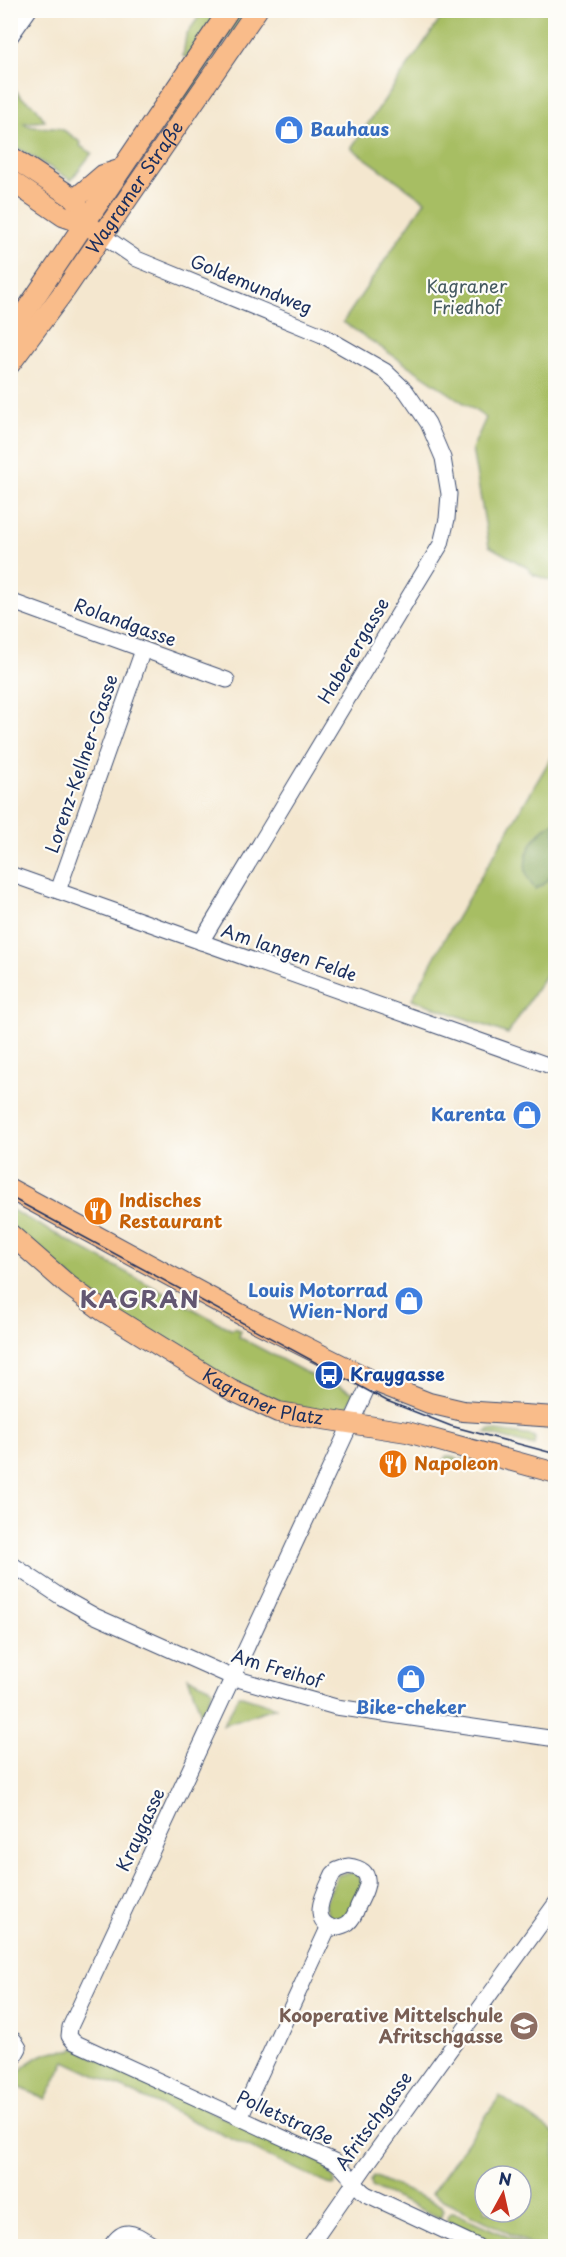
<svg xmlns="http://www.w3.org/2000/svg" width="566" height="2257" viewBox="0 0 566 2257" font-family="'Playpen Sans',sans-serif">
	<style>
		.green { fill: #a7be64; stroke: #617661; stroke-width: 1.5; fill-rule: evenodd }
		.forest { fill: #85a55a; stroke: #506a5c; stroke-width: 1.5 }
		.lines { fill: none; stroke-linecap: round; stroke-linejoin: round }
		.minor-casing { stroke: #3c4b6f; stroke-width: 17 }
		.major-casing { stroke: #3c4b6f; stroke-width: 22 }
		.minor { stroke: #fff; stroke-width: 15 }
		.major { stroke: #f9bc8a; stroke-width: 20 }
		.tram { stroke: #1b2f5e; stroke-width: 1.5 }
		.labels { text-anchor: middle; stroke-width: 4.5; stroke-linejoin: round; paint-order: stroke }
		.shop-label { font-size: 18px; font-weight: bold; fill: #366cbe; stroke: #fdfcf7; text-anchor: end }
		.street-label { font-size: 18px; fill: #1b2f5e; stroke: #fdfcf7 }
		.park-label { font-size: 18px; fill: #455a60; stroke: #fdfcf7 }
		.food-label { font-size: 18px; font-weight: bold; fill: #c56008; stroke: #fdfcf7; text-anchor: start }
		.transit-label { font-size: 18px; font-weight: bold; fill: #164399; stroke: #fdfcf7; text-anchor: start }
		.education-label { font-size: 18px; font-weight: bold; fill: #785e54; stroke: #fdfcf7; text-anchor: end }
		.district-label { font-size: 24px; font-weight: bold; letter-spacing: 1.5px; fill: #635772; stroke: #fdfcf7 }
	</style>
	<rect width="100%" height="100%" fill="#fdfcf7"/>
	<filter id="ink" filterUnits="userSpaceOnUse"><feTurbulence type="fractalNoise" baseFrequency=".0167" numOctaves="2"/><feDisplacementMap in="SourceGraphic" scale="12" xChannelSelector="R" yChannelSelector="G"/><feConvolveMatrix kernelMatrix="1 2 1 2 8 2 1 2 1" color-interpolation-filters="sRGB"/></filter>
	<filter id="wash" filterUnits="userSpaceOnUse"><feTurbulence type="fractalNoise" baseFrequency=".008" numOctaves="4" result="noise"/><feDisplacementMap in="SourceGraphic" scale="24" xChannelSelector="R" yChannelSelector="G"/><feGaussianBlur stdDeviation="1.35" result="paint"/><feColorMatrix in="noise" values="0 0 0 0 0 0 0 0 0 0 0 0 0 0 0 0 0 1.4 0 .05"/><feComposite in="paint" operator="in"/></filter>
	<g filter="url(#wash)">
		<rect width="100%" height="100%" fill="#f4e7cf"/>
		<!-- green -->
		<g class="green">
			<path d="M203,11H221L187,58L183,56L186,35Z"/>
			<path d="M237,11H247L168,126L163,123Z"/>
			<path d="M446,11H555V582L532,574L528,568L489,546L472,449L486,418L343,322L425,201L351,148Z"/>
			<path d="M11,84L20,96L36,107L45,121L24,123C32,130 49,126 60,129C68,131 74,138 81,143L80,146L92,153L71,180L11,144Z"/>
			<path d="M555,751V960L508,1034L412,999L446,936Z"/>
			<path d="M10,1209L232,1330L234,1328L241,1331L239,1337L324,1382L326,1380L354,1393L347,1410L342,1412H321L257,1397L118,1316L11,1228Z"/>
			<path d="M490,1430L533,1436L535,1438L534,1446L485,1433Z"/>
			<path d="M446,1456L476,1463L473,1470L470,1471L444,1463Z"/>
			<path d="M188,1677L213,1689L202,1716Z"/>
			<path d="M239,1696H242L276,1707L223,1725Z"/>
			<path d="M355,1872L362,1882L347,1918L341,1921L329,1920L325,1902L338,1875Z"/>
			<path d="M74,2048L328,2166L327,2169L334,2178L335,2185L332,2186L65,2061L46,2099L12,2084C22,2062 48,2047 72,2051Z"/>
			<path d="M500,2096L555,2134V2246H534L431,2194ZM485,2176H521V2212H485Z"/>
			<path d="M373,2176L442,2206L444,2210L440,2218L371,2187L370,2181Z"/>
			<path d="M450,2212H453L529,2246H501L447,2221Z"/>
		</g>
		<!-- forest -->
		<path class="forest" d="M555,822V872L544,884L535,889C514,865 531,835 555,822Z"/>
	</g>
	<g filter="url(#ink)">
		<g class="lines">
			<!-- minor casing -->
			<g class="minor-casing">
				<g id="minor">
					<path d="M10,37L29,10"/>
					<path d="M102,235L137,259L322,335L385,371L406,391L428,423L443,458L449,494L447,519L441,544L419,580L201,942"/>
					<path d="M10,601L227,680"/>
					<path d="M10,874L556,1068"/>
					<path d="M58,891L143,650"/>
					<path d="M371,1380L70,2027L69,2036L74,2042L334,2161C349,2171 353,2185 366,2194L477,2246"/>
					<path d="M10,1563L61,1597L95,1616L234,1678L336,1707L556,1739"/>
					<path d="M348,1866C377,1870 367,1888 358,1906C356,1912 353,1919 348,1923C344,1926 339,1927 334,1928C307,1920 326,1890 333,1874L337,1870Z"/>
					<path d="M10,2038L14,2040L19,2048L10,2064"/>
					<path d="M240,2118L329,1926"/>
					<path d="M111,2246C125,2223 136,2235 155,2246"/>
					<path d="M310,2246L365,2167L556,1903"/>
				</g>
			</g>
			<!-- major casing -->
			<g class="major-casing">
				<g id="major">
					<path d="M10,156L75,199L86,224"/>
					<path d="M10,180L63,216L86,224L95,230"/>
					<path d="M75,199L103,175L119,170"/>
					<path d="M10,334L229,10"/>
					<path id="s1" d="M10,364L65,290L257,10"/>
					<path d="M10,1189L242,1315L371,1380L429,1403L463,1411L556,1417"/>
					<path id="s2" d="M10,1234L68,1285L103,1311L231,1390L278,1412L407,1432L556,1473"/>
				</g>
			</g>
			<!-- minor -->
			<use href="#minor" class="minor"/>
			<!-- major -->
			<use href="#major" class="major"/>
			<!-- tram -->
			<path class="tram" d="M10,1197L387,1401L451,1426L556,1454"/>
		</g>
	</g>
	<!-- icons -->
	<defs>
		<g id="shop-disc" transform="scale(1.5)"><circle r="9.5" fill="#3f7fe0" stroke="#fdfcf7"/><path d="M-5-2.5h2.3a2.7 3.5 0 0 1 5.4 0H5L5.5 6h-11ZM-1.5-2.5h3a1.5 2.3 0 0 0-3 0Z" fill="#fff"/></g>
		<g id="restaurant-disc" transform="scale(1.5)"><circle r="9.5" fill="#e8710a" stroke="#fdfcf7"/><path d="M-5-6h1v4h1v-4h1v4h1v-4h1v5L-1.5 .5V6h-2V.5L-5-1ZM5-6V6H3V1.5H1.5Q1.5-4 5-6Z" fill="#fff"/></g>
		<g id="bus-disc" transform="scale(1.5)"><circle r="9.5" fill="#1a4fb4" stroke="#fdfcf7"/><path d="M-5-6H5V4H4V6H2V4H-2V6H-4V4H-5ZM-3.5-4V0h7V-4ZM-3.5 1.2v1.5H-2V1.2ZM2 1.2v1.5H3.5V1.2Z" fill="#fff"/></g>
		<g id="school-disc" transform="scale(1.5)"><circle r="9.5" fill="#8d6e63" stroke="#fdfcf7"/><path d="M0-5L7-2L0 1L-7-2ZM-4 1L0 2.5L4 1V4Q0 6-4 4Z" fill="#fff"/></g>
	</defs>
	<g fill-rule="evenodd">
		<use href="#shop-disc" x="289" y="130"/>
		<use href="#shop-disc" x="527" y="1115"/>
		<use href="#restaurant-disc" x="98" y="1211"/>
		<use href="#shop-disc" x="409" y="1301"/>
		<use href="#bus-disc" x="329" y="1375"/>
		<use href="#restaurant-disc" x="393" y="1464"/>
		<use href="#shop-disc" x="411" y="1679"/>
		<use href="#school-disc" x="524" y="2026"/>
	</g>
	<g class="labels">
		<!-- shop labels -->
		<g class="shop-label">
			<text x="310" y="136" text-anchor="start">Bauhaus</text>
			<text x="506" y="1121">Karenta</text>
			<text x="388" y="1297">Louis Motorrad<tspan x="388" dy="21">Wien-Nord</tspan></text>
			<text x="411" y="1714" text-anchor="middle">Bike-cheker</text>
		</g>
		<!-- street labels -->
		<g class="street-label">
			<text dy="6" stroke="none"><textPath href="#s1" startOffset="216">Wagramer Straße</textPath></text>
			<text transform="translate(251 285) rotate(22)" y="6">Goldemundweg</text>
			<text transform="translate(125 623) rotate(20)" y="6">Rolandgasse</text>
			<text transform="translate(354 651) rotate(-59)" y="6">Haberergasse</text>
			<text transform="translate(82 764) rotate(-71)" y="6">Lorenz-Kellner-Gasse</text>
			<text transform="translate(289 953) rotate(19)" y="6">Am langen Felde</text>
			<text dy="6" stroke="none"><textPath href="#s2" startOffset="304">Kagraner Platz</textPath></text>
			<text transform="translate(277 1669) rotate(17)" y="6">Am Freihof</text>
			<text transform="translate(141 1830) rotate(-65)" y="6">Kraygasse</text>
			<text transform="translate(285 2118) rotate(25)" y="6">Polletstraße</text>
			<text transform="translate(374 2121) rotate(-54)" y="6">Afritschgasse</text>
		</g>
		<!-- park labels -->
		<g class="park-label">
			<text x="467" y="293">Kagraner<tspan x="467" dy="21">Friedhof</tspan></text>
		</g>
		<!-- food labels -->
		<g class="food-label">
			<text x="119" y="1207">Indisches<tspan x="119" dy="21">Restaurant</tspan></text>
			<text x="414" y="1470">Napoleon</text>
		</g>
		<!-- transit labels -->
		<g class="transit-label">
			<text x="350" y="1381">Kraygasse</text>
		</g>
		<!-- education labels -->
		<g class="education-label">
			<text x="503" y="2022">Kooperative Mittelschule<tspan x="503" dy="21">Afritschgasse</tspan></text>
		</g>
		<!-- district labels -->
		<g class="district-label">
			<text x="140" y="1308">KAGRAN</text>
		</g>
	</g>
	<!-- margin -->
	<rect width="566" height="2257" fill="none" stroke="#fdfcf7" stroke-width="36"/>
	<!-- north arrow -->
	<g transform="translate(503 2194) rotate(8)"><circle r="28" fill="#fdfcf7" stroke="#a3aaba" stroke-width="1.5"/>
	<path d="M0-4.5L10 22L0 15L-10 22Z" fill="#c8321e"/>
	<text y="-9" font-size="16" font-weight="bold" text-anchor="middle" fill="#1b2f5e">N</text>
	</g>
</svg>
